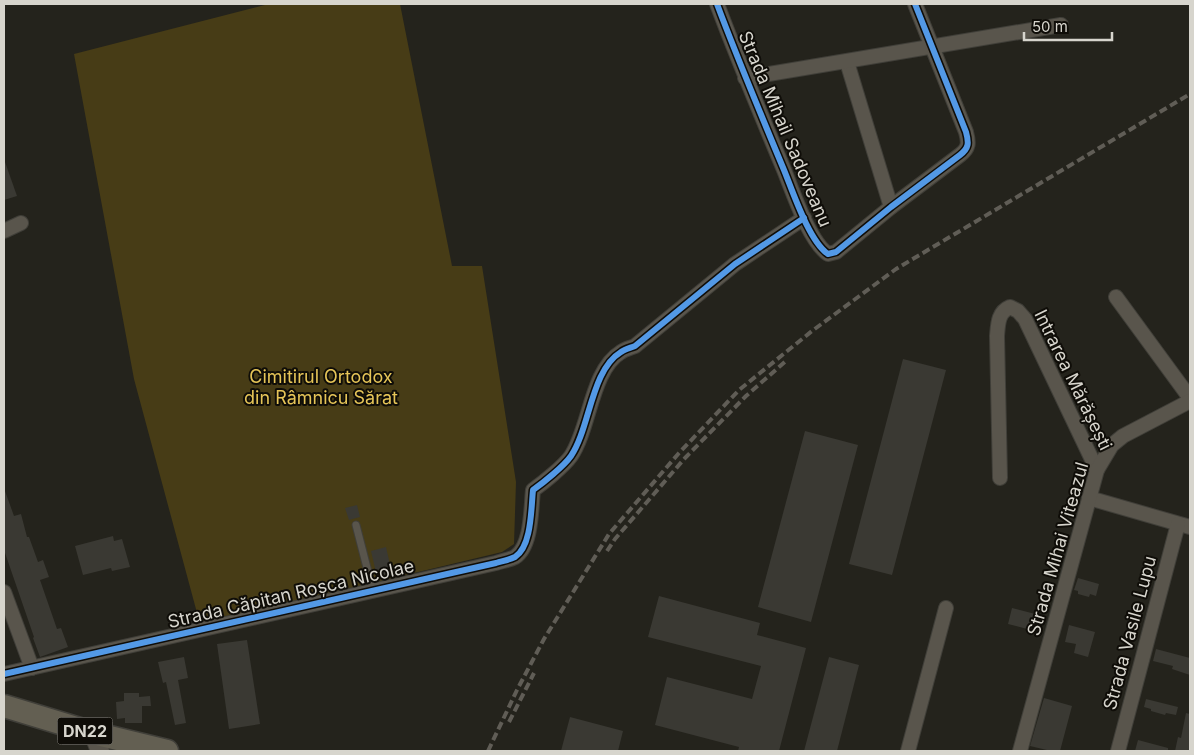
<svg xmlns="http://www.w3.org/2000/svg" width="1194" height="755" viewBox="0 0 1194 755" font-family="Inter,sans-serif">
	<style>
		.green { fill: #473c16 }
		.building { fill: #3a3933 }
		.lines { fill: none; stroke-linecap: round; stroke-linejoin: round }
		.service-casing { stroke: #403f39; stroke-width: 9 }
		.minor-casing { stroke: #403f39; stroke-width: 16 }
		.tertiary-casing { stroke: #403f39; stroke-width: 20 }
		.primary-casing { stroke: #403f39; stroke-width: 25 }
		.service { stroke: #59554c; stroke-width: 7 }
		.minor { stroke: #59554c; stroke-width: 14 }
		.tertiary { stroke: #59554c; stroke-width: 18 }
		.primary { stroke: #635f52; stroke-width: 22 }
		.rail { stroke: #605d56; stroke-width: 4; stroke-dasharray: 8 4; stroke-linecap: butt }
		.cycleway-casing { stroke: #0f0d08; stroke-width: 9 }
		.cycleway { stroke: #5399e6; stroke-width: 6 }
		.labels { text-anchor: middle; stroke-width: 4; stroke-linejoin: round; paint-order: stroke }
		.shield { fill: #0f0d08; stroke: #9b9992; stroke-width: 1 }
		.shield-label { font-size: 16px; font-weight: bold; fill: #d7d5cd }
		.street-label { font-size: 18px; fill: #d7d5cd; stroke: #0f0d08 }
		.park-label { font-size: 18px; fill: #e6c558; stroke: #0f0d08 }
	</style>
	<rect width="100%" height="100%" fill="#24231c"/>
	<!-- green -->
	<path class="green" d="M269,4H400L452,266H482L516,482L514,544L502,552L200,624L134,379L74,54Z"/>
	<!-- building -->
	<g class="building">
		<path d="M4,162H5L17,196L4,200Z"/>
		<path d="M903,359L946,370L892,575L849,564Z"/>
		<path d="M805,431L858,445L811,622L758,607Z"/>
		<path d="M4,491H5L14,516L21,514L27,537H29L38,562L43,560L49,577L40,580L57,629L61,628L68,647L40,657L33,638L34,637L4,550Z"/>
		<path d="M357,505L360,517L349,520L345,508Z"/>
		<path d="M113,536L114,541L122,539L130,567L112,571L111,568L83,575L75,546Z"/>
		<path d="M386,547L392,573L377,577L371,551Z"/>
		<path d="M1078,578L1099,584L1096,596L1090,594L1089,597L1078,594V591L1074,590Z"/>
		<path d="M659,596L760,623L757,635L806,648L779,751H738L739,747L655,725L667,677L752,699L761,666L648,637Z"/>
		<path d="M1012,608L1039,615L1035,631L1008,624Z"/>
		<path d="M1069,625L1095,632L1088,657L1074,653L1076,644L1065,642Z"/>
		<path d="M247,640L260,724L229,729L217,644Z"/>
		<path d="M1156,649L1190,658V675L1172,669L1173,666L1153,661Z"/>
		<path d="M184,657L188,678L178,680L186,723L175,725L166,682L163,683L158,662Z"/>
		<path d="M829,657L859,665L837,751H804Z"/>
		<path d="M124,693H139V697L150,696L151,706H142V723H125V718L117,719L116,702L124,701Z"/>
		<path d="M1044,698L1072,706L1060,751H1051L1030,746Z"/>
		<path d="M1146,699L1178,707L1176,715L1166,713L1165,715L1151,711V709L1144,707Z"/>
		<path d="M1186,713L1190,714V751H1175L1178,737L1181,738Z"/>
		<path d="M570,717L623,731L618,751H561Z"/>
		<path d="M1138,740L1168,748V751H1135Z"/>
	</g>
	<g class="lines">
		<!-- service casing -->
		<g class="service-casing">
			<path id="service" d="M356,525L373,591"/>
		</g>
		<!-- minor casing -->
		<g class="minor-casing">
			<g id="minor">
				<path d="M717,4C738,60 761,115 784,170C793,192 809,241 828,254L836,252L891,207L960,155C969,148 969,143 966,132L915,4"/>
				<path d="M847,62L891,207"/>
				<path d="M745,78L1061,25"/>
				<path d="M4,231L21,223"/>
				<path d="M1116,297L1190,398"/>
				<path d="M1000,478L997,336C998,324 998,312 1010,307L1018,311L1025,319L1097,470"/>
				<path d="M1089,498L1190,527"/>
				<path d="M4,592L32,668"/>
				<path d="M4,674L496,563C502,561 509,560 515,557C532,546 531,508 533,490C543,483 564,466 571,456C590,428 591,370 621,352C625,349 630,348 635,346L735,264L804,218"/>
				<path d="M908,751L946,608"/>
				<path d="M1020,751L1097,470L1112,445L1123,436L1190,401"/>
				<path d="M1118,751L1178,524"/>
			</g>
		</g>
		<!-- tertiary casing -->
		<g class="tertiary-casing">
			<path id="tertiary" d="M93,733L100,751"/>
		</g>
		<!-- primary casing -->
		<g class="primary-casing">
			<path id="primary" d="M4,706L93,733L167,751"/>
		</g>
		<!-- service -->
		<use href="#service" class="service"/>
		<!-- minor -->
		<use href="#minor" class="minor"/>
		<!-- tertiary -->
		<use href="#tertiary" class="tertiary"/>
		<!-- primary -->
		<use href="#primary" class="primary"/>
		<!-- rail -->
		<g class="rail">
			<path d="M607,551L615,539L685,458L746,396L787,360"/>
			<path d="M509,722L534,673"/>
			<path d="M488,751L517,690L544,639L609,534L679,453L739,390L812,331L896,269L1190,94"/>
		</g>
		<!-- cycleway casing -->
		<g class="cycleway-casing">
			<g id="cycleway">
				<path d="M717,4C738,60 761,115 784,170C793,192 809,241 828,254L836,252L891,207L960,155C969,148 969,143 966,132L915,4"/>
				<path d="M4,674L496,563C502,561 509,560 515,557C532,546 531,508 533,490C543,483 564,466 571,456C590,428 591,370 621,352C625,349 630,348 635,346L735,264L804,218"/>
			</g>
		</g>
		<!-- cycleway -->
		<use href="#cycleway" class="cycleway"/>
	</g>
	<g class="labels">
		<!-- shield labels -->
		<rect class="shield" x="57.5" y="717.5" width="55" height="27" rx="4"/>
		<g class="shield-label">
			<text x="85" y="737">DN22</text>
		</g>
		<!-- street labels -->
		<g class="street-label">
			<text transform="translate(785 129) rotate(67)" y="6">Strada Mihail Sadoveanu</text>
			<text transform="translate(1073 380) rotate(64)" y="6">Intrarea Mărășești</text>
			<text transform="translate(1058 549) rotate(-74)" y="6">Strada Mihai Viteazul</text>
			<text transform="translate(291 594) rotate(-13)" y="6">Strada Căpitan Roșca Nicolae</text>
			<text transform="translate(1130 633) rotate(-75)" y="6">Strada Vasile Lupu</text>
		</g>
		<!-- park labels -->
		<g class="park-label">
			<text x="321" y="383">Cimitirul Ortodox<tspan x="321" dy="21">din Râmnicu Sărat</tspan></text>
		</g>
	</g>
	<!-- border -->
	<rect width="1194" height="755" fill="none" stroke="#d7d5cd" stroke-width="10"/>
	<!-- scale -->
	<path d="M1024 32v8h88v-8" fill="none" stroke="#d7d5cd" stroke-width="2.5"/>
	<text x="1032" y="32" font-size="15" fill="#d7d5cd" stroke="#0f0d08" stroke-width="4" paint-order="stroke">50 m</text>
</svg>
